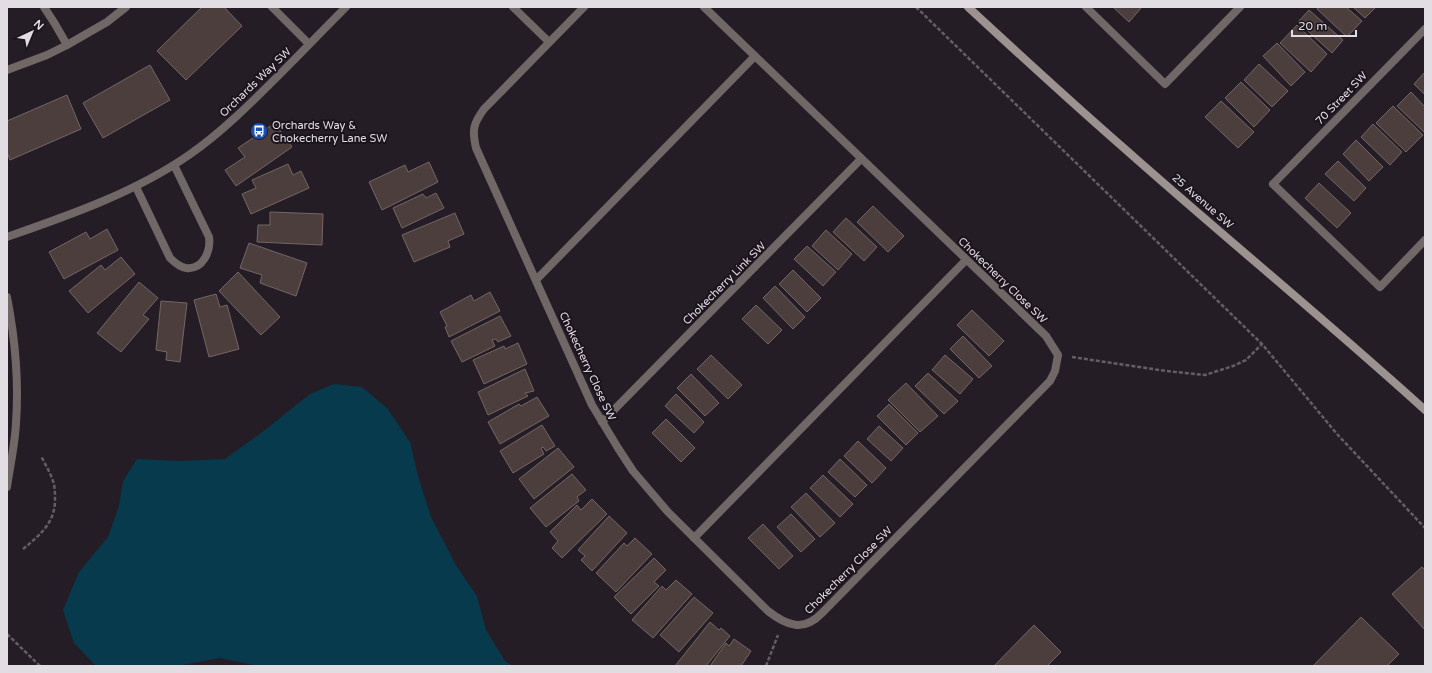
<svg xmlns="http://www.w3.org/2000/svg" width="1432" height="673" viewBox="0 0 1432 673" font-family="'Varela Round',sans-serif">
	<style>
		.water { fill: #073a4c }
		.building { fill: #4c3e3d; stroke: #756665 }
		.lines { fill: none; stroke-linecap: round; stroke-linejoin: round }
		.path { stroke: #645e66; stroke-width: 2.5; stroke-dasharray: 4 2; stroke-linecap: butt }
		.service { stroke: #6f6867; stroke-width: 8 }
		.minor { stroke: #6f6867; stroke-width: 8 }
		.tertiary { stroke: #6f6867; stroke-width: 8 }
		.secondary { stroke: #9c928f; stroke-width: 8 }
		.labels { text-anchor: middle; stroke-width: 4; stroke-linejoin: round; paint-order: stroke }
		.street-label { font-size: 11px; fill: #e1dde3; stroke: #1b141d }
		.poi-label { font-size: 11px; fill: #e1dde3; stroke: #1b141d; text-anchor: start }
	</style>
	<rect width="100%" height="100%" fill="#241d26"/>
	<!-- water -->
	<path class="water" d="M334,384L362,387L388,409L410,442L418,476L431,517L457,567L477,596L486,630L505,661L513,666H258L220,658L177,666H96L74,643L63,610L79,572L108,537L119,506L123,481L137,459L179,461L225,459L261,433L310,394Z"/>
	<!-- building -->
	<g class="building">
		<path d="M202,7H224L242,26L186,80L157,51Z"/>
		<path d="M1113,7H1142L1129,22Z"/>
		<path d="M1319,7H1346L1362,21L1347,37L1317,9Z"/>
		<path d="M1353,7H1376L1365,18Z"/>
		<path d="M1309,10L1343,40L1332,53L1298,22Z"/>
		<path d="M1297,25L1327,54L1311,72L1280,43Z"/>
		<path d="M1277,43L1305,72L1291,86L1263,56Z"/>
		<path d="M1259,64L1288,91L1272,107L1244,80Z"/>
		<path d="M150,65L170,100L103,138L83,103Z"/>
		<path d="M1425,72V95L1414,84Z"/>
		<path d="M1241,82L1270,110L1254,127L1225,98Z"/>
		<path d="M1411,92L1425,107V131L1424,132L1397,106Z"/>
		<path d="M67,95L81,129L10,160L7,152V121Z"/>
		<path d="M1221,101L1254,132L1238,148L1205,117Z"/>
		<path d="M1393,106L1423,135L1406,152L1376,123Z"/>
		<path d="M275,123L292,147L236,186L225,170L245,157L238,148Z"/>
		<path d="M1373,124L1402,152L1390,165L1361,137Z"/>
		<path d="M1356,140L1383,167L1369,181L1343,154Z"/>
		<path d="M1338,161L1366,188L1354,201L1325,174Z"/>
		<path d="M429,162L438,182L382,210L369,182L405,165L408,172Z"/>
		<path d="M288,164L293,175L301,171L309,188L251,214L242,194L256,188L252,180Z"/>
		<path d="M1319,183L1351,213L1337,228L1305,198Z"/>
		<path d="M436,193L444,208L402,228L393,208L423,194L426,198Z"/>
		<path d="M873,206L904,236L888,252L857,222Z"/>
		<path d="M270,212L323,214L322,245L257,242L258,225H270Z"/>
		<path d="M455,213L464,234L448,241L450,247L414,262L402,235Z"/>
		<path d="M846,218L877,247L864,261L833,232Z"/>
		<path d="M107,229L118,250L64,279L49,252L86,232L90,239Z"/>
		<path d="M826,230L852,254L838,270L812,246Z"/>
		<path d="M249,243L307,263L296,296L260,283L262,275L240,268Z"/>
		<path d="M807,246L836,272L823,286L794,259Z"/>
		<path d="M121,257L135,274L88,313L69,291L101,265L105,270Z"/>
		<path d="M793,270L821,298L807,312L779,284Z"/>
		<path d="M238,272L280,317L261,335L219,291Z"/>
		<path d="M139,282L158,298L143,315L149,319L121,352L97,333Z"/>
		<path d="M775,286L805,317L793,329L763,298Z"/>
		<path d="M490,292L500,311L449,337L445,327L447,326L440,312L471,295L474,301Z"/>
		<path d="M216,294L220,307L227,305L239,349L209,357L194,300Z"/>
		<path d="M161,301L187,303L180,362L166,360L167,352L156,350Z"/>
		<path d="M756,305L782,330L768,344L742,319Z"/>
		<path d="M972,310L1004,341L989,356L957,325Z"/>
		<path d="M500,316L511,336L498,342L496,339L492,340L495,346L462,362L451,341Z"/>
		<path d="M963,336L992,366L979,378L950,349Z"/>
		<path d="M518,343L527,364L484,384L473,360L504,346L505,349Z"/>
		<path d="M711,355L742,385L728,399L697,369Z"/>
		<path d="M945,355L973,379L960,394L932,370Z"/>
		<path d="M525,369L534,391L525,393L528,396L488,415L478,392Z"/>
		<path d="M928,373L958,401L944,414L915,386Z"/>
		<path d="M691,374L719,403L705,416L677,388Z"/>
		<path d="M906,383L938,416L920,432L888,400Z"/>
		<path d="M676,394L704,422L694,433L665,406Z"/>
		<path d="M537,397L549,416L500,444L488,422L519,404L521,406Z"/>
		<path d="M889,404L918,433L906,445L877,416Z"/>
		<path d="M666,419L695,448L681,462L652,433Z"/>
		<path d="M542,425L555,446L546,451L543,447L541,448L544,454L513,473L500,451Z"/>
		<path d="M879,426L903,448L891,461L867,439Z"/>
		<path d="M858,441L886,468L872,483L844,456Z"/>
		<path d="M558,448L574,467L534,499L519,479Z"/>
		<path d="M840,459L867,485L855,497L828,472Z"/>
		<path d="M572,474L586,490L577,497L579,501L546,527L530,508Z"/>
		<path d="M823,475L853,504L840,517L810,488Z"/>
		<path d="M806,493L835,523L820,537L791,507Z"/>
		<path d="M592,499L607,514L562,558L552,548L558,541L550,532L577,505L581,510Z"/>
		<path d="M791,514L815,539L801,552L777,527Z"/>
		<path d="M609,516L627,533L592,571L581,560L585,556L578,550Z"/>
		<path d="M763,524L793,556L779,569L748,538Z"/>
		<path d="M635,538L652,554L616,592L596,573L624,543L627,546Z"/>
		<path d="M654,558L666,570L654,582L659,586L631,614L614,597Z"/>
		<path d="M1422,567L1425,570V630L1392,594Z"/>
		<path d="M676,580L692,594L653,638L632,620L662,586L666,590Z"/>
		<path d="M694,597L713,613L679,652L660,635Z"/>
		<path d="M1361,617L1399,654L1387,666H1313Z"/>
		<path d="M710,622L719,630L721,628L730,636L706,666H675Z"/>
		<path d="M1034,625L1061,652L1047,666H994Z"/>
		<path d="M734,639L751,651L741,666H710L726,643L729,646Z"/>
	</g>
	<g class="lines">
		<!-- path -->
		<g class="path">
			<path d="M916,7L1262,344L1337,434L1425,528"/>
			<path d="M1072,357L1166,371L1205,375L1233,366L1246,360L1262,344"/>
			<path d="M23,549C39,536 55,523 55,500C55,493 55,487 53,481C50,472 45,464 41,456"/>
			<path d="M7,634L40,666"/>
			<path d="M766,666L778,635"/>
		</g>
		<!-- service -->
		<g class="service">
			<path d="M1086,7L1165,84L1240,7"/>
			<path d="M67,45L107,22L126,7"/>
			<path d="M7,70L47,55L67,45L55,24L44,7"/>
			<path d="M1273,184L1380,287L1425,240"/>
			<path d="M536,280L755,56"/>
			<path d="M694,538L966,260"/>
		</g>
		<!-- minor -->
		<g class="minor">
			<path d="M272,7L309,44"/>
			<path d="M513,7L549,42"/>
			<path d="M584,7L484,109C473,124 472,130 476,148L592,405L618,448L633,471L668,512L768,611C787,626 804,632 822,613L1050,381L1055,371L1058,355L1046,336L704,7"/>
			<path d="M1273,184L1425,29"/>
			<path d="M136,187L170,258C174,262 179,267 186,268C203,270 211,251 209,237L174,165"/>
			<path d="M602,422L861,159"/>
		</g>
		<!-- tertiary -->
		<g class="tertiary">
			<path d="M7,237C70,215 134,193 189,155C222,132 251,103 280,74C302,52 324,29 346,7"/>
			<path d="M7,297C15,338 19,381 16,423C15,444 10,466 7,487"/>
		</g>
		<!-- secondary -->
		<path class="secondary" d="M968,7C1020,55 1072,103 1125,149C1224,237 1327,321 1425,410"/>
	</g>
	<!-- icons -->
	<defs>
		<g id="bus-disc" transform="scale(0.9)"><circle r="9.5" fill="#1a4fb4" stroke="#1b141d"/><path d="M-5-6H5V4H4V6H2V4H-2V6H-4V4H-5ZM-3.5-4V0h7V-4ZM-3.5 1.2v1.5H-2V1.2ZM2 1.2v1.5H3.5V1.2Z" fill="#fff"/></g>
	</defs>
	<g fill-rule="evenodd">
		<use href="#bus-disc" x="259" y="131"/>
	</g>
	<g class="labels">
		<!-- street labels -->
		<g class="street-label">
			<text transform="translate(255 82) rotate(-44)" y="4">Orchards Way SW</text>
			<text transform="translate(1341 98) rotate(-46)" y="4">70 Street SW</text>
			<text transform="translate(1203 201) rotate(41)" y="4">25 Avenue SW</text>
			<text transform="translate(1003 280) rotate(44)" y="4">Chokecherry Close SW</text>
			<text transform="translate(724 283) rotate(-45)" y="4">Chokecherry Link SW</text>
			<text transform="translate(588 366) rotate(65)" y="4">Chokecherry Close SW</text>
			<text transform="translate(848 570) rotate(-45)" y="4">Chokecherry Close SW</text>
		</g>
		<!-- poi labels -->
		<g class="poi-label">
			<text x="272" y="129">Orchards Way &amp;<tspan x="272" dy="13">Chokecherry Lane SW</tspan></text>
		</g>
	</g>
	<!-- border -->
	<rect width="1432" height="673" fill="none" stroke="#e1dde3" stroke-width="16"/>
	<!-- north arrow -->
	<g transform="translate(32 32) rotate(44)" stroke="#1b141d" stroke-width="3" paint-order="stroke">
	<path d="M0-3L7 15L0 10L-7 15Z" fill="#e1dde3"/>
	<text y="-6" font-size="11" font-weight="bold" text-anchor="middle" fill="#e1dde3">N</text>
	</g>
	<!-- scale -->
	<path d="M1292 30v6h64v-6" fill="none" stroke="#e1dde3" stroke-width="2"/>
	<text x="1298" y="30" font-size="12" fill="#e1dde3" stroke="#1b141d" stroke-width="3" paint-order="stroke">20 m</text>
</svg>
